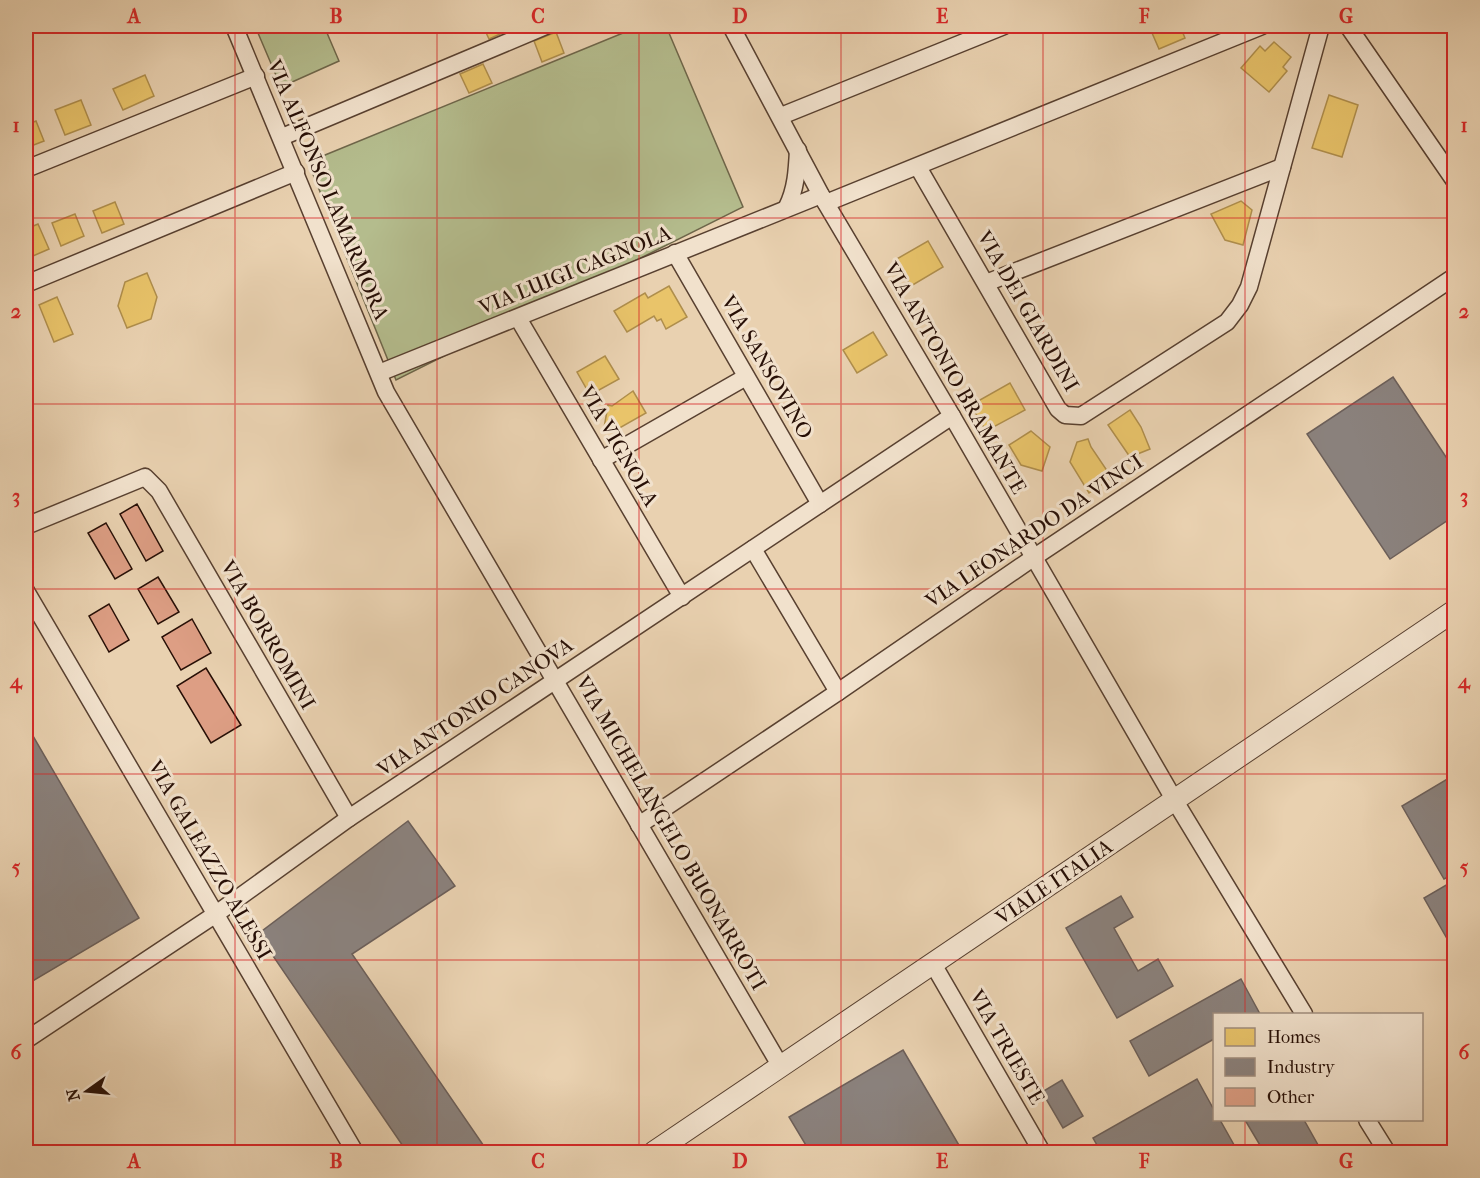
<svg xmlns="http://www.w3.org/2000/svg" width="1480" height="1178" viewBox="0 0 1480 1178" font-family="'IM FELL French Canon',serif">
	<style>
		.green { fill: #b4bc8d; stroke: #6e664a; stroke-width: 1.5 }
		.homes { fill: #e9c46a; stroke: #af8e4c; stroke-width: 1.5 }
		.industry { fill: #8a817c; stroke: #6c5f59; stroke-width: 1.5 }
		.building { fill: #dd9e84; stroke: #270f06; stroke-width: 1.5 }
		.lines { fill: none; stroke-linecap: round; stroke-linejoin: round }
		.minor-casing { stroke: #584030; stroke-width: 19 }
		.tertiary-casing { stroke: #584030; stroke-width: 23 }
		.minor { stroke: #f1e1cc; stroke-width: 16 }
		.tertiary { stroke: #f1e1cc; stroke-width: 21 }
		.grid { fill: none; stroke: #d62828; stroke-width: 1.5; stroke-opacity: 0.55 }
		.labels { text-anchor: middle; stroke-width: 6; stroke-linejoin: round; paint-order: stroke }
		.street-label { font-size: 21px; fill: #270f06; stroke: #f1e1cc }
		.neatline { fill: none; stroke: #d62828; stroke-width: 2 }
		.grid-label { font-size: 20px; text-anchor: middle; font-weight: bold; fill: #d62828 }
	</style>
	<rect width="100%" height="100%" fill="#e9d1b0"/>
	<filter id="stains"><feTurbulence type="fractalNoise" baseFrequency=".00333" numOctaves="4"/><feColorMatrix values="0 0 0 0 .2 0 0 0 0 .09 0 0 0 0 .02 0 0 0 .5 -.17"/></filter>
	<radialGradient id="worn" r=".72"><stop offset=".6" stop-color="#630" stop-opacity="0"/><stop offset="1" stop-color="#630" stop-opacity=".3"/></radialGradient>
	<!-- green -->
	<g class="green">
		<path d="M255,26H324L339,61L281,87Z"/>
		<path d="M640,26H666L743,207L396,380L308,162Z"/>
	</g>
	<!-- homes -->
	<g class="homes">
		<path d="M483,26H510L511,29L489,39Z"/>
		<path d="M1149,26H1180L1185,38L1159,49Z"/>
		<path d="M556,32L564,53L542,62L534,41Z"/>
		<path d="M1274,42L1291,57L1283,67L1287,71L1269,92L1241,68L1260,46L1265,51Z"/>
		<path d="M483,64L492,83L469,93L460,74Z"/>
		<path d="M145,75L154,96L123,110L113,89Z"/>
		<path d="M1329,95L1358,105L1342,157L1312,148Z"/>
		<path d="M81,100L91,125L65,135L55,110Z"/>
		<path d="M36,121L44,141L26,148V125Z"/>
		<path d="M1241,201L1252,210L1243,245L1225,240L1211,214Z"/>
		<path d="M115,202L124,224L102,233L93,211Z"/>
		<path d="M75,214L84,236L61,246L52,223Z"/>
		<path d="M38,224L49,249L26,259V229Z"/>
		<path d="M928,241L943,267L911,286L895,260Z"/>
		<path d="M147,273L157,297L151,319L127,328L118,306L125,282Z"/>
		<path d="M669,286L687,317L666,329L661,319L657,321L654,316L627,332L614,311L645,293L648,298Z"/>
		<path d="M57,297L73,334L54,342L39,305Z"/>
		<path d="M873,332L887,355L857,373L843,350Z"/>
		<path d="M605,356L619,379L590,395L577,372Z"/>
		<path d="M1010,383L1025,410L986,431L971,405Z"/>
		<path d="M633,391L646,413L616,430L604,428L608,405L612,406Z"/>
		<path d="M1130,410L1141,427L1150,449L1130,457L1108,425Z"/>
		<path d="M1031,431L1050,447L1042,471L1021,465L1009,445Z"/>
		<path d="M1088,439L1091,447L1112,478L1089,493L1070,462L1077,442Z"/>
	</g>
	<!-- industry -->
	<g class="industry">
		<path d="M1393,377L1454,469V516L1390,559L1307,434Z"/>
		<path d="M26,724L139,918L26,985Z"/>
		<path d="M1454,775V874L1444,879L1402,806Z"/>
		<path d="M408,821L455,886L352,954L488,1152H407L258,934Z"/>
		<path d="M1448,884L1454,894V951L1424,898Z"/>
		<path d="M1121,896L1133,917L1114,928L1138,971L1158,959L1173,986L1117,1018L1066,928Z"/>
		<path d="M1241,979L1260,1014H1214V1039L1149,1076L1130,1041Z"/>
		<path d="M903,1050L963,1152H810L789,1117Z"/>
		<path d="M1197,1079L1214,1110V1120H1220L1238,1152H1101L1093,1138Z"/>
		<path d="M1062,1080L1083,1116L1063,1128L1042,1092Z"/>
		<path d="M1245,1120H1304L1322,1152H1264Z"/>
	</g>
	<!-- building -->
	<g class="building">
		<path d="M137,504L163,551L146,561L120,514Z"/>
		<path d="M106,523L132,569L115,579L88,533Z"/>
		<path d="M158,577L179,612L158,624L138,589Z"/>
		<path d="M109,604L129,640L109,652L89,616Z"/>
		<path d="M192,619L211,653L181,670L162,637Z"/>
		<path d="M206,668L241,725L211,743L177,686Z"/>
	</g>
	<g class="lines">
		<!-- minor casing -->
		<g class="minor-casing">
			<g id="minor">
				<path d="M234,26L386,392L781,1067"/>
				<path d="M731,26L821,195L952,416L1175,801L1304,1014"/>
				<path d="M1348,26L1454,180"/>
				<path d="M781,116L1004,26"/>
				<path d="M282,137L546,26"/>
				<path d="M918,167L1058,409L1065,415L1081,416L1227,322L1240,305L1249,287L1321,26"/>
				<path d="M26,169L256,76"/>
				<path d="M826,203L1262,26"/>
				<path d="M787,207C796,189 797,170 798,150"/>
				<path d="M675,253L820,504"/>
				<path d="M986,283L1282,167"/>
				<path d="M26,284L296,172"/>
				<path d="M518,318L682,597"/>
				<path d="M379,373L821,195"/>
				<path d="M601,460L746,377"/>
				<path d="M26,526L145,477L159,491L349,818"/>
				<path d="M753,549L838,692"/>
				<path d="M26,591L355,1152"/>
				<path d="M639,825L838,692L1033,558L1454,277"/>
				<path d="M933,964L1042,1152"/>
				<path d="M26,1040L216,914L349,818L952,416"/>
				<path d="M1367,1120L1387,1152"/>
			</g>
		</g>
		<!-- tertiary casing -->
		<g class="tertiary-casing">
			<path id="tertiary" d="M654,1152L1454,611"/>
		</g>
		<!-- minor -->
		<use href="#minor" class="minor"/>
		<!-- tertiary -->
		<use href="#tertiary" class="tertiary"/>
	</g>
	<!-- grid -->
	<path class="grid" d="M235,26V1152M437,26V1152M639,26V1152M841,26V1152M1043,26V1152M1245,26V1014M26,218H1454M26,404H1454M26,589H1454M26,774H1454M26,960H1454M1245,1120V1152"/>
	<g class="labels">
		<!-- street labels -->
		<g class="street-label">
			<text transform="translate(328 190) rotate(67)" y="7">VIA ALFONSO LAMARMORA</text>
			<text transform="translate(575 270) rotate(-22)" y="7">VIA LUIGI CAGNOLA</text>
			<text transform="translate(1028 311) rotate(60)" y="7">VIA DEI GIARDINI</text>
			<text transform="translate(767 367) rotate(60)" y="7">VIA SANSOVINO</text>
			<text transform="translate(955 378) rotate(60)" y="7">VIA ANTONIO BRAMANTE</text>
			<text transform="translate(619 446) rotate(60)" y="7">VIA VIGNOLA</text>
			<text transform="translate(1034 531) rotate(-34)" y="7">VIA LEONARDO DA VINCI</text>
			<text transform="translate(268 635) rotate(60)" y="7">VIA BORROMINI</text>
			<text transform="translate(475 707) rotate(-34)" y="7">VIA ANTONIO CANOVA</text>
			<text transform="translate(671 833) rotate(60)" y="7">VIA MICHELANGELO BUONARROTI</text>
			<text transform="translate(210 860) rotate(60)" y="7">VIA GALEAZZO ALESSI</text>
			<text transform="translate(1054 882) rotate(-34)" y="7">VIALE ITALIA</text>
			<text transform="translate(1007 1047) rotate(60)" y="7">VIA TRIESTE</text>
		</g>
	</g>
	<!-- margin -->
	<rect width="1480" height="1178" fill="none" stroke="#e9d1b0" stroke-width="66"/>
	<!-- legend -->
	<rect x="1213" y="1013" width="210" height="108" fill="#f1e1cc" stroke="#a08d7d" stroke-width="1.5"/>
	<rect x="1225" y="1028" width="30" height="18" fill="#e9c46a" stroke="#a08d7d" stroke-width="1.5"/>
	<text x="1267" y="1043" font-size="18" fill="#270f06">Homes</text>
	<rect x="1225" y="1058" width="30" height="18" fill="#8a817c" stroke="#a08d7d" stroke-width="1.5"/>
	<text x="1267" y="1073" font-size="18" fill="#270f06">Industry</text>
	<rect x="1225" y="1088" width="30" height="18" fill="#dd9e84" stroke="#a08d7d" stroke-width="1.5"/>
	<text x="1267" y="1103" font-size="18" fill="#270f06">Other</text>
	<!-- north arrow -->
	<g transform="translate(87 1091) rotate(255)" stroke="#f1e1cc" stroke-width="4.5" paint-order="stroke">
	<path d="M0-4.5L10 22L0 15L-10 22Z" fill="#270f06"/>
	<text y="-9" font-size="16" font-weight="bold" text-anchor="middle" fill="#270f06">N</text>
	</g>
	<rect x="33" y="33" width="1414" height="1112" class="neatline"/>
	<g class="grid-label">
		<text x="134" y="23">A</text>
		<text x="336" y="23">B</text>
		<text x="538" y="23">C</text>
		<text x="740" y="23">D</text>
		<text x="942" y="23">E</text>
		<text x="1144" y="23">F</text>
		<text x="1346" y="23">G</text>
		<text x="16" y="132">1</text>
		<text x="1464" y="132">1</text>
		<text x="16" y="318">2</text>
		<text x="1464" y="318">2</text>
		<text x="16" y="503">3</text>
		<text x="1464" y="503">3</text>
		<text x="16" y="688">4</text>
		<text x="1464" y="688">4</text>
		<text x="16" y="874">5</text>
		<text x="1464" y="874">5</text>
		<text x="16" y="1059">6</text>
		<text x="1464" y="1059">6</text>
		<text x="134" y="1168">A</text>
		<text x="336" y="1168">B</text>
		<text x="538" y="1168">C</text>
		<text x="740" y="1168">D</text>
		<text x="942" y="1168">E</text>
		<text x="1144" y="1168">F</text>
		<text x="1346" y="1168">G</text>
	</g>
	<rect width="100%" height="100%" filter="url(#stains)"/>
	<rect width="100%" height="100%" fill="url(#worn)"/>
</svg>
